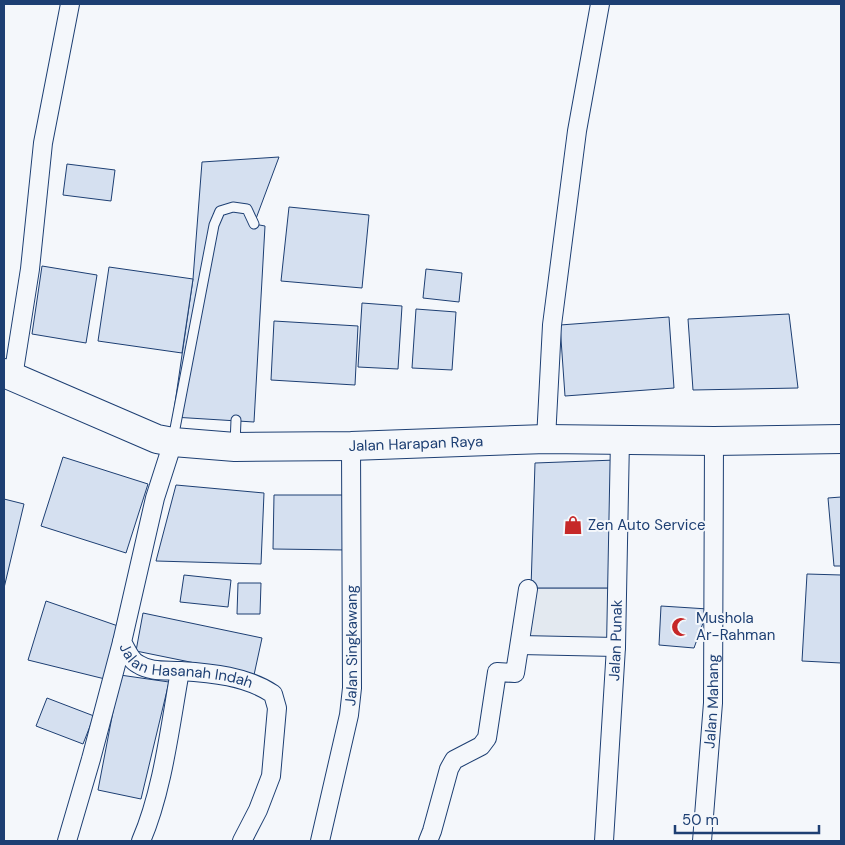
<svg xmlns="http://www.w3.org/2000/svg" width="845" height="845" viewBox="0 0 845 845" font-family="'DM Sans',sans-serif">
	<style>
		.green { fill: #e3e9f0; stroke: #687fa3 }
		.building { fill: #d5e0f0; stroke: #1d3f73 }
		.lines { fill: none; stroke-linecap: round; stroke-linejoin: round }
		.lane-casing { stroke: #1d3f73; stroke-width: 11 }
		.street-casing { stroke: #1d3f73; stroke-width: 20 }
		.primary-casing { stroke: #1d3f73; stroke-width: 30 }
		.lane { stroke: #f4f7fb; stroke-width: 9 }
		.street { stroke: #f4f7fb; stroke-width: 18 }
		.primary { stroke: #f4f7fb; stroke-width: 28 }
		.labels { text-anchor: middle; stroke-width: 4; stroke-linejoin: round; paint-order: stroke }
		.street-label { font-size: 15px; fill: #1d3f73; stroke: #f4f7fb }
		.poi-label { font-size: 15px; fill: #1d3f73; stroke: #f4f7fb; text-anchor: start }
	</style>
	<rect width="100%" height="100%" fill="#f4f7fb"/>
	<!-- green -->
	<path class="green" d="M531,588H612L610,639L528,637Z"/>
	<!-- building -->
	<g class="building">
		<path d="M279,157L254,224L265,226L254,422L173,417L193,279L202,162Z"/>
		<path d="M67,164L115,170L111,201L63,195Z"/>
		<path d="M289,207L369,215L362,288L281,281Z"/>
		<path d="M42,266L97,275L86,343L32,334Z"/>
		<path d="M109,267L193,279L182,353L98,341Z"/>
		<path d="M426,269L462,273L459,302L423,298Z"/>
		<path d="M362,303L402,306L398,369L358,367Z"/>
		<path d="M416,309L456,312L452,370L412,368Z"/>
		<path d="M789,314L798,388L693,390L688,319Z"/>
		<path d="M669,317L674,388L565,396L560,325Z"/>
		<path d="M274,321L358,326L355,385L271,380Z"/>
		<path d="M63,457L148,484L126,553L41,526Z"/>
		<path d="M616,460L612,588H531L535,463Z"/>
		<path d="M176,485L264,493L261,564L156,561Z"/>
		<path d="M274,495H348L347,550L273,549Z"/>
		<path d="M841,497V566H834L828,498Z"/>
		<path d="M4,499L24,504L4,588Z"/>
		<path d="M807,574L841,575V663L802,661Z"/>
		<path d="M184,575L231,580L228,607L180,602Z"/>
		<path d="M238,583H261L260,614H237Z"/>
		<path d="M46,601L118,626L105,679L28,660Z"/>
		<path d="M661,606L708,609L694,648L659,645Z"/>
		<path d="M143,613L262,638L254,675L136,651Z"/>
		<path d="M120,675L169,682L141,799L98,790Z"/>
		<path d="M47,698L94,716L83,744L36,726Z"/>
	</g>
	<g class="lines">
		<!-- lane casing -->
		<g class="lane-casing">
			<g id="lane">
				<path d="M173,439L214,225L220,211L233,207L247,209L254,224"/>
				<path d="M235,444L236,420"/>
			</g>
		</g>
		<!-- street casing -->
		<g class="street-casing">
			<g id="street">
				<path d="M13,377L30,269L43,143L70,4"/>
				<path d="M546,439L552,325L577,131L600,4"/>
				<path id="s1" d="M173,442L155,498L122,642C127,650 130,660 138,664C150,672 166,670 180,671C212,673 246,676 273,694L277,708L271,776L258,810L242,841"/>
				<path d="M520,645L616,647"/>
				<path d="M67,841L91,759L122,642"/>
				<path d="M141,841C163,790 170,726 180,671"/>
				<path id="s2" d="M320,841L349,715L352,688L351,446"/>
				<path d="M428,841L432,831L449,769L454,760L481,746L487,738L497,672L515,673L528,589"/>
				<path id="s3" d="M604,841L616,647L620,439"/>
				<path id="s4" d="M702,841L713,703L714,441"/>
			</g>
		</g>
		<!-- primary casing -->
		<g class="primary-casing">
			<g id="primary">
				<path id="s5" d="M4,373L157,439L173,442L235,447L351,446L546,439L714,441L841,439"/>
			</g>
		</g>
		<!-- lane -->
		<use href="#lane" class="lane"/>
		<!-- street -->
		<use href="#street" class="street"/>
		<!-- primary -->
		<use href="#primary" class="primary"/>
	</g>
	<!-- icons -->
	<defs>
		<g id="shop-bare" transform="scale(1.5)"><path d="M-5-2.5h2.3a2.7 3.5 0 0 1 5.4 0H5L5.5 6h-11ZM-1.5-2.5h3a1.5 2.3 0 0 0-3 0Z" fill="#c62828" stroke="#f4f7fb" stroke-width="2.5" paint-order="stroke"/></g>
		<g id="mosque-bare" transform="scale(1.5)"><path d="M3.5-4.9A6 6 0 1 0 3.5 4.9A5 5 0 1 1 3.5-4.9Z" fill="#c62828" stroke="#f4f7fb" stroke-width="2.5" paint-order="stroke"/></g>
	</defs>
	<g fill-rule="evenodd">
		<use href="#shop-bare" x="573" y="525"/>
		<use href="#mosque-bare" x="681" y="627"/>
	</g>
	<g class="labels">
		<!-- street labels -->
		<g class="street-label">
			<text dy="5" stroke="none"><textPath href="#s5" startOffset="426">Jalan Harapan Raya</textPath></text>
			<text dy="5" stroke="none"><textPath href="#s3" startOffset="201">Jalan Punak</textPath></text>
			<text dy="5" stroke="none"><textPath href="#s2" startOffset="199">Jalan Singkawang</textPath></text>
			<text dy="5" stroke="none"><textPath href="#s1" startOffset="280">Jalan Hasanah Indah</textPath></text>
			<text dy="5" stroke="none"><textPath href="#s4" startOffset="140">Jalan Mahang</textPath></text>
		</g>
		<!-- poi labels -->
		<g class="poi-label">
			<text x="588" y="530">Zen Auto Service</text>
			<text x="696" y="623">Mushola<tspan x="696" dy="17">Ar-Rahman</tspan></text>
		</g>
	</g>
	<!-- border -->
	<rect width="845" height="845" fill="none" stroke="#1d3f73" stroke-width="10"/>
	<!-- scale -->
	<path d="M675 825v8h144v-8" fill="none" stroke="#1d3f73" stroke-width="2.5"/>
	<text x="682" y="825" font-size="15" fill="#1d3f73" stroke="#f4f7fb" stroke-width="4" paint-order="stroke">50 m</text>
</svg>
